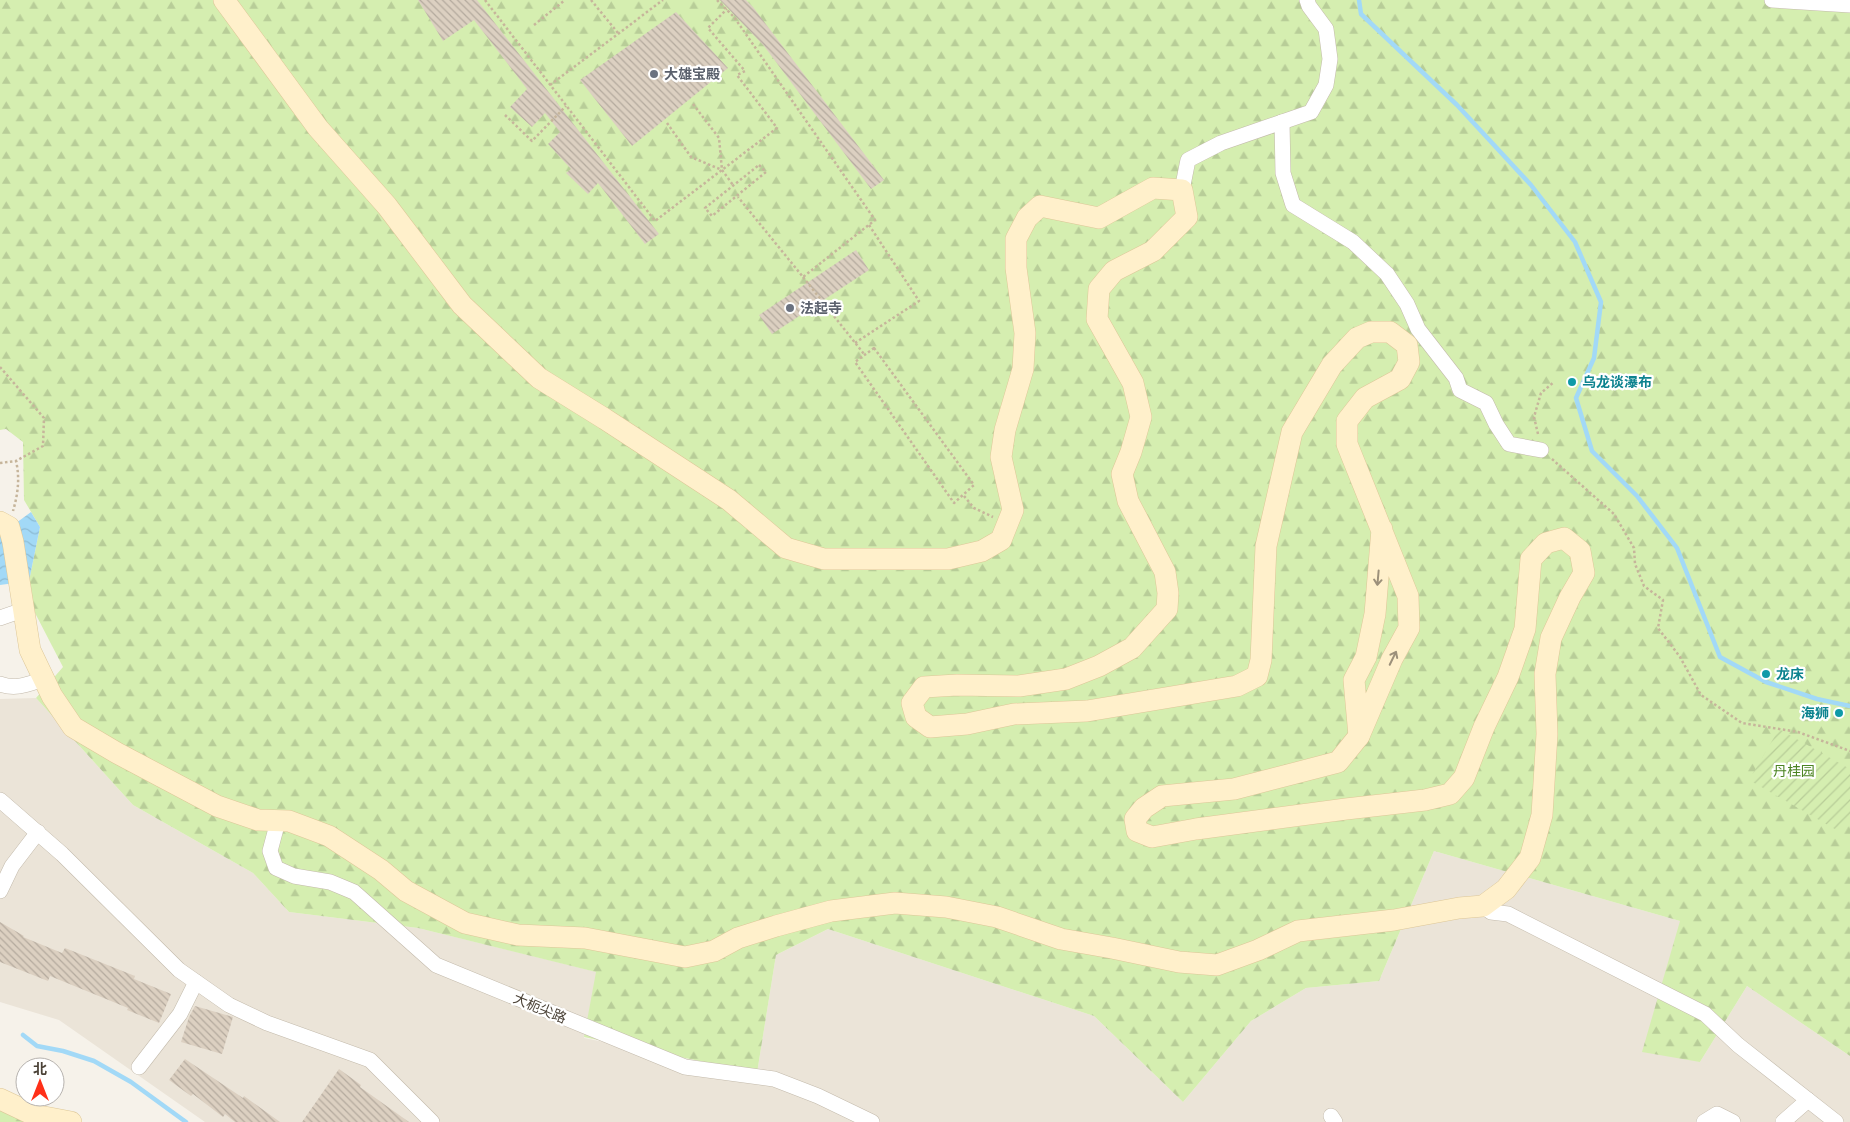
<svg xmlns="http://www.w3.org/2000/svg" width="1850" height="1122" viewBox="0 0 1850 1122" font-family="Overpass,'Noto Sans SC',sans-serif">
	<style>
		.residential { fill: #ebe4d8 }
		.forest { fill: url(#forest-firs) }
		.garden { fill: url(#garden-furrows) }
		.water { fill: url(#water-waves) }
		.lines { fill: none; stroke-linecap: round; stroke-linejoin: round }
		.stream { stroke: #a2d9f7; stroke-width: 4.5 }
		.building { fill: url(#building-back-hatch) }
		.street-casing { stroke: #c3baab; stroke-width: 16 }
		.secondary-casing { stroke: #ddc798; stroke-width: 22 }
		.path { stroke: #c6b59b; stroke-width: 2.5; stroke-dasharray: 2.5 2.5; stroke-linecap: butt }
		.street { stroke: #fff; stroke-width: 15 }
		.secondary { stroke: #fff0cb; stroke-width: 21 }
		.oneway { stroke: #9c907a }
		.worship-dot { fill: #6b7280; stroke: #fff; stroke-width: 2 }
		.culture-dot { fill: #0f9aa8; stroke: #fff; stroke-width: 2 }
		.labels { text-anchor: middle; stroke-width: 4.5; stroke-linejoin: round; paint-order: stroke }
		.worship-label { font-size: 14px; font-weight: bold; fill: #5b616d; stroke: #fff; text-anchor: start }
		.culture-label { font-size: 14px; font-weight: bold; fill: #0d838f; stroke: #fff; text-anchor: start }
		.park-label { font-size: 14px; fill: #4c8423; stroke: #fff }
		.street-label { font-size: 14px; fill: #4b4237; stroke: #fff }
	</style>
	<defs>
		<pattern id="forest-firs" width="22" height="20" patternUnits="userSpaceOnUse" patternTransform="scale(1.25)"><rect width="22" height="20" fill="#d5eeb0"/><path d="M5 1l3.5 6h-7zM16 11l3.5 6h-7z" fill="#b8cd98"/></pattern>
		<pattern id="garden-furrows" width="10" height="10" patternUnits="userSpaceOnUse" patternTransform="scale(1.25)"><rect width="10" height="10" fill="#d5eeb0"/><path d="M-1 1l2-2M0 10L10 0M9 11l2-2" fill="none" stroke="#b8cd98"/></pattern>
		<pattern id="water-waves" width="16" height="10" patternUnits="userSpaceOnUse" patternTransform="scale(1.25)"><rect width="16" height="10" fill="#a2d9f7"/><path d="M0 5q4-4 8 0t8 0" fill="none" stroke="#8dbbd4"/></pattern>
		<pattern id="building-back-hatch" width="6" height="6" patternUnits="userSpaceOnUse" patternTransform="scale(1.25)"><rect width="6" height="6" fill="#dcd0c1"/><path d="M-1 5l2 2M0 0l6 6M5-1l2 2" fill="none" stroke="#b4aa9e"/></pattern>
	</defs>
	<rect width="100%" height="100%" fill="#f6f2ea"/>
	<!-- residential -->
	<path class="residential" d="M36,698L133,805L253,873L289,912L418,928L597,972L584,1038L757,1073L776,955L828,929L1094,1016L1183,1102L1251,1021L1306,988L1379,981L1434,851L1680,921L1700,1062L1747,986L1850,1056V1122H205L59,1020L0,1002V699Z"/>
	<!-- forest -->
	<g class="forest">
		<path d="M0,0H1850V1056L1747,986L1700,1062L1642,1052L1680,921L1434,851L1379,981L1306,988L1251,1021L1183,1102L1094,1016L828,929L776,955L757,1073L584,1037L596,972L418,928L289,912L253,873L133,805L36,698L63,667L34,611L29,581L40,527L24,500L23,442L6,429L0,430Z"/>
		<path d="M0,1108L34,1122H0Z"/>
	</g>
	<!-- garden -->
	<path class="garden" d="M1779,729L1850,769V814L1840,832L1749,780Z"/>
	<!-- water -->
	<path class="water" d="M31,512L40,527L29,581L0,585V535Z"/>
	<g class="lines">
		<!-- stream -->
		<g class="stream">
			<path d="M1359,0L1361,14L1457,105L1531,185L1575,242L1601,302L1594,358L1576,398L1592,451L1637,496L1677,548L1720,657L1766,682L1817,699L1850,706"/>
			<path d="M23,1035L37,1046L63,1051L94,1061L131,1082L186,1122"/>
		</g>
	</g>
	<!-- building -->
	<g class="building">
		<path d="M418,0H477L659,234L645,244L598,183L588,194L566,173L571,169L548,144L560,132L545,113L532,127L510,107L527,89L474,20L443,41Z"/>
		<path d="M720,0H746L753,7L884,180L871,189L764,46Z"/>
		<path d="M676,12L728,68L632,146L580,80Z"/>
		<path d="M856,250L869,270L772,334L759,315Z"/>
		<path d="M0,922L24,936L23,937L62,953L65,948L135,976L134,979L171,994L159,1023L127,1010L128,1008L50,976L48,981L0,962Z"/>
		<path d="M195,1006L233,1017L222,1054L181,1042L189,1017Z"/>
		<path d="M185,1059L243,1098L244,1096L280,1122H235L225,1114L223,1117L193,1094L191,1096L169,1080Z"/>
		<path d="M339,1069L361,1085L360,1087L409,1122H302Z"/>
	</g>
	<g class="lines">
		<!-- street casing -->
		<g class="street-casing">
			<g id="street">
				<path d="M1772,0L1850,5"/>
				<path d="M1282,122L1283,173L1293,205L1353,242L1387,274L1407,304L1418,329L1456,378L1460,390L1486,403L1496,424L1509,444L1541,450"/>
				<path d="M1182,190L1188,160L1221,143L1311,112L1326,85L1330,59L1326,29L1309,6L1307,0"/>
				<path d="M0,618L23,610"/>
				<path d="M0,684C16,690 28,684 44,679"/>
				<path d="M0,800L62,854L179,970L229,1005L267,1023L370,1060L432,1122"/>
				<path d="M278,821L270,851L276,868L294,876L330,882L354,892L436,965L685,1067L774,1079L818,1096L872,1122"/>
				<path d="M0,891L12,866L38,832"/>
				<path d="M1483,906L1491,912L1508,914L1705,1014L1738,1045L1836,1122"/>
				<path d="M139,1067L180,1014L196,982"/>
				<path d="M1331,1116L1335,1122"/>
				<path d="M1704,1122L1717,1114L1733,1122"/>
				<path d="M1783,1122L1808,1100"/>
			</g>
		</g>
		<!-- secondary casing -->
		<g class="secondary-casing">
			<g id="secondary">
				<path d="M224,0L318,128L387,206L462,305L539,378L605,419L729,500L786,548L824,559H948L982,551L1001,540L1013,510L1001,457L1005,430L1023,369L1025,333L1016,268V239L1027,218L1040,206L1099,218L1153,188L1182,190L1187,217L1153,251L1114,271L1099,289L1097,319L1133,383L1141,417L1131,452L1122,474L1128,501L1165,572L1168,593L1167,609L1132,648L1099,666L1066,679L1019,686L957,685L924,687L912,703L916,717L930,727L967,724L1014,714L1087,711L1237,686L1257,676L1261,660L1266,546L1292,432L1332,365L1357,338L1371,332H1390L1407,345L1409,362L1400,379L1365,398L1347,421V444L1408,596L1409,628L1392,659L1359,736L1354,680L1366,657L1375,614L1382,529"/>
				<path d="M0,522L9,527L13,542L30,650L52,696L73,727L117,753L217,806L258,820L289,821L329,836L381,870L406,891L465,923L518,935L585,938L685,957L714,951L738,938L776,926L831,911L895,903L946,907L997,917L1061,939L1112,948L1179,962L1217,965L1258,950L1298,931L1394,920L1459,908L1483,906L1506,889L1530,858L1542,815L1547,734L1545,674L1551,638L1570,597L1584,573L1580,551L1564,538L1546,543L1531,559L1525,629L1508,677L1484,727L1464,778L1450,794L1425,800L1346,809L1196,829L1152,837L1137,831L1135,819L1144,808L1162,796L1234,789L1338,762L1359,736"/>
				<path d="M0,1099L34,1115L71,1122"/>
			</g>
		</g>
		<!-- path -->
		<g class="path">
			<path d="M485,0L655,221L777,128L737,75L745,71L708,28L727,9"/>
			<path d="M591,0L618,33"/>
			<path d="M717,0L734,17L875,220L803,277L738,197"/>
			<path d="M534,25L565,0"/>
			<path d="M550,85L663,0"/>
			<path d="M693,104L719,138L722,170L733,185"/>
			<path d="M505,115L532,141L566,106"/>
			<path d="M667,123L691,157L722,170"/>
			<path d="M759,165L766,172L712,216L705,208Z"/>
			<path d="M803,277L864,354"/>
			<path d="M855,343L919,301L869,225"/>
			<path d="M874,348L974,485L954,503L855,362Z"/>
			<path d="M0,367L44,418L43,446L16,461"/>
			<path d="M1538,434L1534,417L1541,393L1554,382"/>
			<path d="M1552,459L1614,514L1634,548L1635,564L1644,586L1663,600L1658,628L1680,657L1701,695L1742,723L1798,732L1850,751"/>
			<path d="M0,463L16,461C20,478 18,494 13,511"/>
			<path d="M964,496L974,508L993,517"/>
		</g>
		<!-- street -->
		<use href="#street" class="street"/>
		<!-- secondary -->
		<use href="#secondary" class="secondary"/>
	</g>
	<!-- one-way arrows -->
	<defs><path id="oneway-shaft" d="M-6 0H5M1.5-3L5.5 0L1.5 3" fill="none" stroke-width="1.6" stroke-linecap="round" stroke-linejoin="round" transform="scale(1.25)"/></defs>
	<g class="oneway">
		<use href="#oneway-shaft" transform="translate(1378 578) rotate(95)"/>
		<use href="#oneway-shaft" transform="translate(1393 658) rotate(-64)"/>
	</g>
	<!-- markers -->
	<g class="worship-dot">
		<circle cx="654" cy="74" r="5"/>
		<circle cx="790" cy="308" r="5"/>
	</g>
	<g class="culture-dot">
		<circle cx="1572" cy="382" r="5"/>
		<circle cx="1766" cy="674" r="5"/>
		<circle cx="1839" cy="713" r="5"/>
	</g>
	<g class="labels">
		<!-- worship labels -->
		<g class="worship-label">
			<text x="664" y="79">大雄宝殿</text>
			<text x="800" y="313">法起寺</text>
		</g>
		<!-- culture labels -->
		<g class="culture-label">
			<text x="1582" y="387">乌龙谈瀑布</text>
			<text x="1776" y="679">龙床</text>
			<text x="1829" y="718" text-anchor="end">海狮</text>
		</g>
		<!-- park labels -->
		<g class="park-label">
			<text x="1794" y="776">丹桂园</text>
		</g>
		<!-- street labels -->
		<g class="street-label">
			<text transform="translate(540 1008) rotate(23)" y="5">大枙尖路</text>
		</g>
	</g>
	<!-- north arrow -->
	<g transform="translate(40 1082)"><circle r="24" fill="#ffffff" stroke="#b7b3af"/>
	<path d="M0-4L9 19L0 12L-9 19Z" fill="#ff3018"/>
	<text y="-8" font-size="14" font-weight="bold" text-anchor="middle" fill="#4b4237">北</text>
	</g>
</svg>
